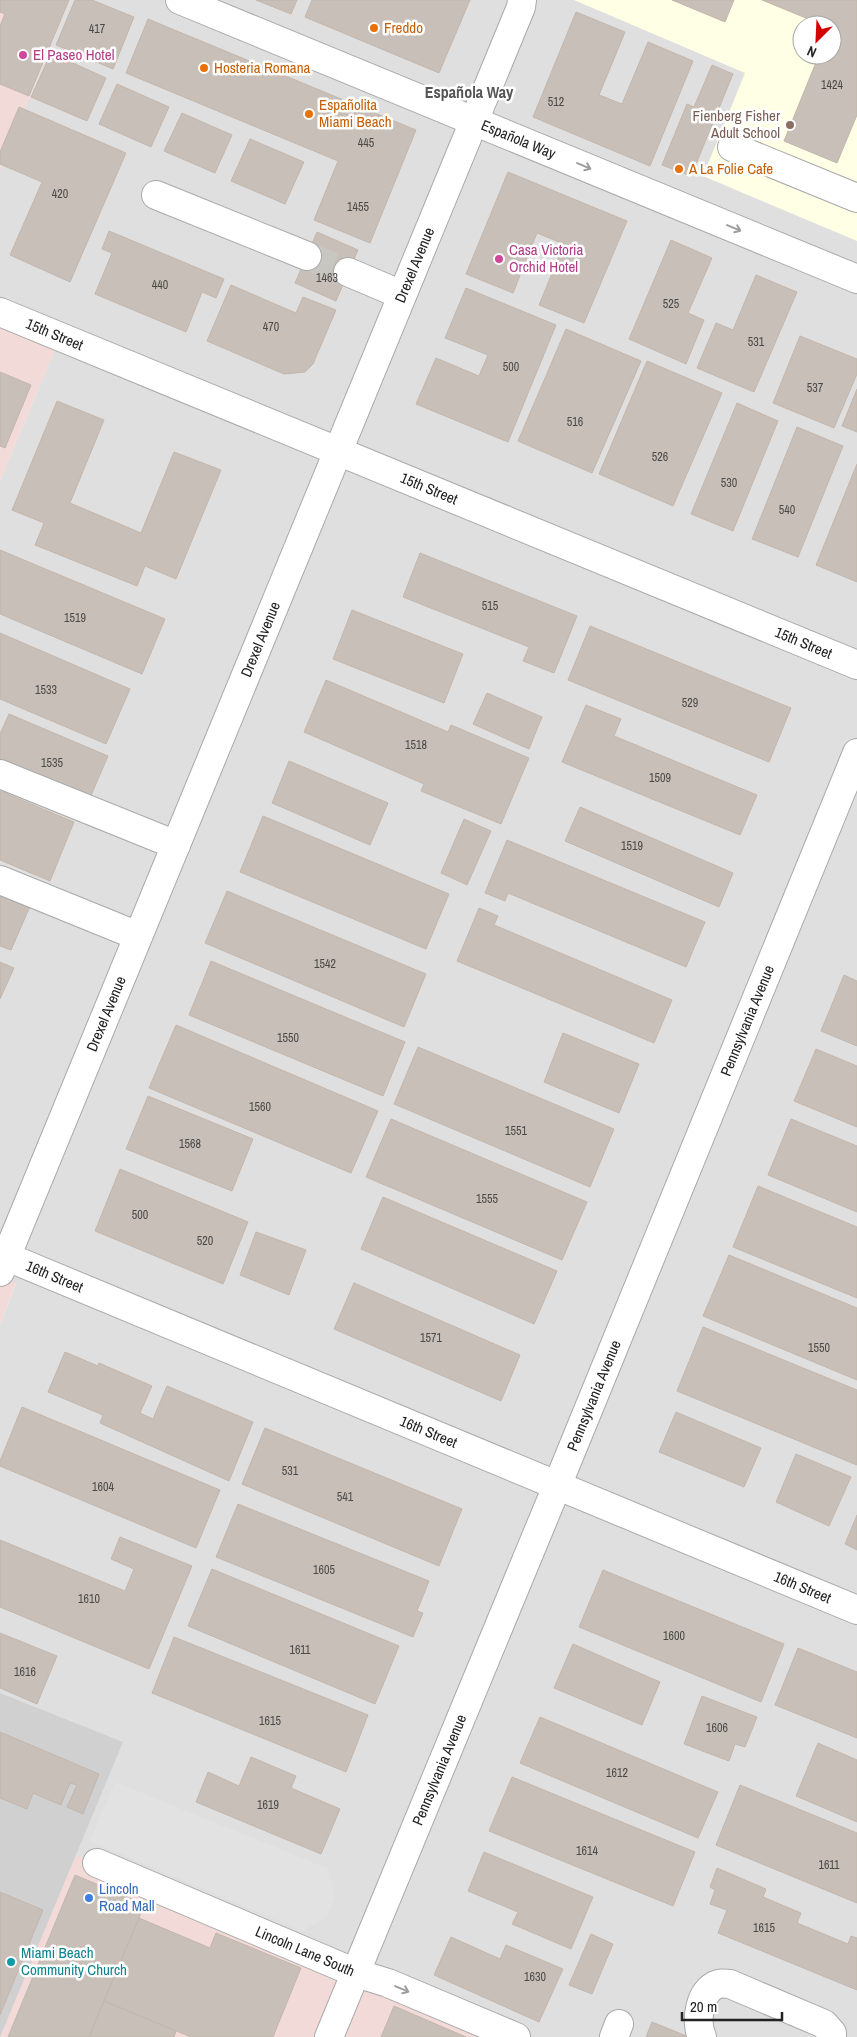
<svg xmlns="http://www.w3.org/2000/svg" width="857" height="2037" viewBox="0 0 857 2037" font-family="'Archivo Narrow',sans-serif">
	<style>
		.residential { fill: #e0dfdf; fill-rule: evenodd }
		.commercial { fill: #f2dad9 }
		.education { fill: #ffffe5; fill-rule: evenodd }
		.religious { fill: #d0d0d0 }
		.parking { fill: #e2e2e2 }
		.building { fill: #c7bfb8; stroke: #c4b6ab }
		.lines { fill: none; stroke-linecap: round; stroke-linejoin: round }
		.minor-tunnel { stroke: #c8c6c1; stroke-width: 28; stroke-dasharray: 28 14; stroke-linecap: butt }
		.minor-casing { stroke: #a9a9a9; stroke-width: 30 }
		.minor { stroke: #fff; stroke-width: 28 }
		.oneway { stroke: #9c9c9c }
		.food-dot { fill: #e8710a; stroke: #fff; stroke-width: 2 }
		.hotel-dot { fill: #d1479c; stroke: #fff; stroke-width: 2 }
		.education-dot { fill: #8d6e63; stroke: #fff; stroke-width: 2 }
		.shop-dot { fill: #3f7fe0; stroke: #fff; stroke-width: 2 }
		.culture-dot { fill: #0f9aa8; stroke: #fff; stroke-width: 2 }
		.labels { text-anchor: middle; stroke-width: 5; stroke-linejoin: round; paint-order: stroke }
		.number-label { font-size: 12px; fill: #4b4948 }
		.food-label { font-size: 15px; fill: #c56008; stroke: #fff; text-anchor: start }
		.hotel-label { font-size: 15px; fill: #b23c85; stroke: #fff; text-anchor: start }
		.education-label { font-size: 15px; fill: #785e54; stroke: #fff; text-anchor: end }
		.street-label { font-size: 15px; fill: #222; stroke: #fff }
		.shop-label { font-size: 15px; fill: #366cbe; stroke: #fff; text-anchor: start }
		.culture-label { font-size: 15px; fill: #0d838f; stroke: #fff; text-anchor: start }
		.neighbourhood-label { font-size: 16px; font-weight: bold; fill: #555; stroke: #fff }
	</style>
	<rect width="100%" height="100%" fill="#f2efe9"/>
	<!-- residential -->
	<path class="residential" d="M69,0H857V2037H504L0,1824V1325L16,1284L0,1276V481L55,350L0,308V171ZM802,25H832V55H802Z"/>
	<!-- commercial -->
	<g class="commercial">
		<path d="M0,0H69L0,171Z"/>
		<path d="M0,308L55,350L0,481Z"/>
		<path d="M0,1276L16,1283L0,1325Z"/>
		<path d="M0,1823L356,1973L508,2037H0Z"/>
	</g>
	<!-- education -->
	<path class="education" d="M574,0H857V241L703,176L745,73ZM802,25H832V55H802Z"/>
	<!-- religious -->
	<path class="religious" d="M0,1693L123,1742L0,2037Z"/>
	<!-- parking -->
	<path class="parking" d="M115,1782L327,1868L335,1896L327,1916L303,1931L90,1841Z"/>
	<!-- building -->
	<g class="building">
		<path d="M0,0H69L29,96L0,84V26L5,14L0,12Z"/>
		<path d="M75,0H92L134,17L113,69L56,45Z"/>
		<path d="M256,0H297L291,14Z"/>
		<path d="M312,0H470L439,73L305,17Z"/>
		<path d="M672,0H734L725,22Z"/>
		<path d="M762,0H857V115L837,163L784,141L819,55H832V25H823Z"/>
		<path d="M576,12L625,32L599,95L622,104L648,42L693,61L650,166L533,117Z"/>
		<path d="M148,19L416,130L370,243L314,220L338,161L126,73Z"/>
		<path d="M51,53L106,78L87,121L31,97Z"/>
		<path d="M712,65L733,74L691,176L662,165L687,104L694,107Z"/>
		<path d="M117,84L169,107L151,147L99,124Z"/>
		<path d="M19,107L126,153L70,282L10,255L42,182L0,164V152Z"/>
		<path d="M182,113L232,135L215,173L164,151Z"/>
		<path d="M250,139L304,162L285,204L231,181Z"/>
		<path d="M508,172L627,221L584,323L539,305L564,244L537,233L513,293L466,274Z"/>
		<path d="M109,231L224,279L216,298L202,292L186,332L95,294L112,253L102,249Z"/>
		<path d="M317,232L358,250L336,301L295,283Z"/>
		<path d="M671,240L712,258L688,313L704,320L686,364L629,339Z"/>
		<path d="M756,275L797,292L754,392L697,368L716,323L733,330Z"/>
		<path d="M231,285L296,313L303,297L336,310L313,364L305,372L284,374L207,341Z"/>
		<path d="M466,288L556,325L508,442L416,404L436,358L479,376L488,355L445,338Z"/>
		<path d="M566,329L641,361L592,473L518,441Z"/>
		<path d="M800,336L857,359V374L834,428L773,403Z"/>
		<path d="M647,361L722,393L673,506L599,474Z"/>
		<path d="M0,372L31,385L5,448L0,446Z"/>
		<path d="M857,389V432L842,426Z"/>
		<path d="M57,401L104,420L70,503L141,533L174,452L221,470L176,579L145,566L137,586L35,545L44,523L12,510Z"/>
		<path d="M737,403L778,421L733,531L691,514Z"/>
		<path d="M797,427L843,446L798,557L752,539Z"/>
		<path d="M857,464V582L816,565Z"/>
		<path d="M0,550L165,619L142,674L0,614Z"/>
		<path d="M420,553L577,616L554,673L523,661L529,647L403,597Z"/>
		<path d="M352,610L463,654L444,703L333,659Z"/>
		<path d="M590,626L791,708L769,762L568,680Z"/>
		<path d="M0,633L130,689L106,744L0,699Z"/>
		<path d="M326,680L448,732L451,725L529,758L501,824L421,791L424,784L304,732Z"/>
		<path d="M487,693L542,717L529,749L473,724Z"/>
		<path d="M586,705L621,719L614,736L757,795L740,835L562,762Z"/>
		<path d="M9,714L108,756L86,807L0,770V734Z"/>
		<path d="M289,761L388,803L370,845L272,803Z"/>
		<path d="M0,791L74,822L50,881L0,860Z"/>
		<path d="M580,807L733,873L719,907L565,841Z"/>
		<path d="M263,816L449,894L426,949L240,872Z"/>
		<path d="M464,819L491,831L467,885L441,873Z"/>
		<path d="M507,840L705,922L686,967L508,893L505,901L485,893Z"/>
		<path d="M0,891L31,904L11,950L0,946Z"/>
		<path d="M227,891L426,974L404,1027L205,943Z"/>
		<path d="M479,908L498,916L494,925L672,1000L654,1043L457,961Z"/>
		<path d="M211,961L405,1042L383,1096L189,1015Z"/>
		<path d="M0,962L14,968L0,999Z"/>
		<path d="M844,975L857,981V1046L821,1031Z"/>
		<path d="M176,1025L378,1111L351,1173L149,1088Z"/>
		<path d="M563,1033L639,1064L619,1113L544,1082Z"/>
		<path d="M418,1047L614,1129L590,1187L394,1104Z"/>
		<path d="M816,1049L857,1066V1127L794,1101Z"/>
		<path d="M148,1096L253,1139L232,1191L126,1149Z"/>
		<path d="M391,1119L587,1202L562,1260L366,1177Z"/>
		<path d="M791,1119L857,1146V1212L768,1175Z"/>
		<path d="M120,1169L248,1222L223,1284L95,1231Z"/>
		<path d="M758,1186L857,1227V1298L733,1247Z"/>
		<path d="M383,1197L557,1271L534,1324L361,1249Z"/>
		<path d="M256,1232L306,1250L289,1295L240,1275Z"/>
		<path d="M729,1255L857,1308V1380L703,1316Z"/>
		<path d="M354,1283L520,1355L501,1401L334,1329Z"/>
		<path d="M703,1327L857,1390V1465L677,1391Z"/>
		<path d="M65,1352L98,1366L99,1363L152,1386L140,1413L153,1419L167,1386L253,1422L229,1481L100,1423L103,1415L48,1392Z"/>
		<path d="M22,1407L220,1490L196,1548L0,1466V1461Z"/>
		<path d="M676,1412L761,1448L744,1487L659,1452Z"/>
		<path d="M265,1428L462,1509L439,1566L242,1484Z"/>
		<path d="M796,1454L851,1477L829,1526L776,1502Z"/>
		<path d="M238,1504L429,1581L417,1611L423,1613L413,1637L216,1557Z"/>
		<path d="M857,1515V1550L845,1544Z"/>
		<path d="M120,1537L192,1566L149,1669L0,1607V1540L125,1591L134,1569L111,1559Z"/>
		<path d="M212,1569L399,1646L375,1704L188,1626Z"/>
		<path d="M603,1570L784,1644L761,1702L579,1627Z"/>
		<path d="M0,1633L57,1656L37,1704L0,1688Z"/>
		<path d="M174,1637L368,1715L346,1772L152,1693Z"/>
		<path d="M573,1644L660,1682L642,1725L554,1688Z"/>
		<path d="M798,1648L857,1672V1738L775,1705Z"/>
		<path d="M702,1696L757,1717L745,1747L735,1744L729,1761L684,1744Z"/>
		<path d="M540,1717L718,1792L698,1838L520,1763Z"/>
		<path d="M0,1732L99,1774L83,1814L67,1807L77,1785L70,1783L61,1805L33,1793L27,1809L0,1798Z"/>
		<path d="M818,1743L857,1760V1822L796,1796Z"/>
		<path d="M251,1757L296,1776L291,1788L340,1809L321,1854L196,1802L208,1772L239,1786Z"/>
		<path d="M512,1777L695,1852L673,1906L489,1831Z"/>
		<path d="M740,1785L857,1833V1903L716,1845Z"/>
		<path d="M484,1852L593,1897L571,1949L512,1924L518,1912L468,1891Z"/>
		<path d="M717,1868L766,1889L763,1897L801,1913L797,1923L848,1944L851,1936L857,1938V1990L718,1933L727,1910L710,1904L715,1890L710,1887Z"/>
		<path d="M75,1875L144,1904L139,1918L89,2037H8Z"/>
		<path d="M0,1892L43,1910L0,2015Z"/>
		<path d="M139,1918L210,1948L216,1933L301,1968L273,2037H191L104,2001Z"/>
		<path d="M591,1934L613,1944L592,1994L569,1985Z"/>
		<path d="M451,1937L500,1959L506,1945L563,1969L539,2022L434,1975Z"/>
		<path d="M104,2001L176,2031L174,2037H89Z"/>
		<path d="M394,2006L466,2037H381Z"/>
		<path d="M652,2022L689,2037H646Z"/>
	</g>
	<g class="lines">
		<!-- minor-tunnel -->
		<path class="minor-tunnel" d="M307,256L348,272"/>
		<!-- minor casing -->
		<g class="minor-casing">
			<g id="minor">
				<path id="s1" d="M180,0L857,279"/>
				<path d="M732,147L857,198"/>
				<path d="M156,195L307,256"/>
				<path d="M348,272L402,295"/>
				<path id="s2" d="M0,312L857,665"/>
				<path d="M0,774L176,845"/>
				<path d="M0,880L138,936"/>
				<path id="s3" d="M0,1254L857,1610"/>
				<path id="s4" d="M0,1272L521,7L522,0"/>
				<path id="s5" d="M97,1863L356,1973L388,1983L516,2037"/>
				<path id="s6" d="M329,2037L557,1486L857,753"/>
				<path d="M614,2037L619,2024"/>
				<path d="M702,2037C695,2022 699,1990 718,1984C722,1983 727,1984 730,1984L824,2024L832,2033V2037"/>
			</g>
		</g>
		<!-- minor -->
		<use href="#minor" class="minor"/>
	</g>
	<!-- one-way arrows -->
	<defs><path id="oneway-shaft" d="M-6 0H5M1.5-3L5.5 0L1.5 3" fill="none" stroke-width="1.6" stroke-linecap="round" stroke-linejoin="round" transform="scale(1.25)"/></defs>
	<g class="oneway">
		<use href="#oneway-shaft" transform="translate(584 166) rotate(23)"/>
		<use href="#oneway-shaft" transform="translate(734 228) rotate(23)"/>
		<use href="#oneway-shaft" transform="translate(402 1989) rotate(23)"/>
	</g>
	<!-- markers -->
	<g class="food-dot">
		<circle cx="374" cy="28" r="5"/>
		<circle cx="204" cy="68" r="5"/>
		<circle cx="309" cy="114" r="5"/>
		<circle cx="679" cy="169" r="5"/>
	</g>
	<g class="hotel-dot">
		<circle cx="23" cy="55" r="5"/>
		<circle cx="499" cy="259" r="5"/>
	</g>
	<circle class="education-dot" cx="790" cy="125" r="5"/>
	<circle class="shop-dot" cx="89" cy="1898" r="5"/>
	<circle class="culture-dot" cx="11" cy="1962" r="5"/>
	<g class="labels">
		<!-- number labels -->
		<g class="number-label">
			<text x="97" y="33">417</text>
			<text x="832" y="89">1424</text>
			<text x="556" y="106">512</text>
			<text x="366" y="147">445</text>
			<text x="60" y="198">420</text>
			<text x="358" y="211">1455</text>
			<text x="327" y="282">1463</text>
			<text x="160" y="289">440</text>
			<text x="671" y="308">525</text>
			<text x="271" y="331">470</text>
			<text x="756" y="346">531</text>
			<text x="511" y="371">500</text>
			<text x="815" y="392">537</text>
			<text x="575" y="426">516</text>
			<text x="660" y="461">526</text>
			<text x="729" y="487">530</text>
			<text x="787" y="514">540</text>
			<text x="490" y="610">515</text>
			<text x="75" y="622">1519</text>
			<text x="46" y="694">1533</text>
			<text x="690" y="707">529</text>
			<text x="416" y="749">1518</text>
			<text x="52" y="767">1535</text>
			<text x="660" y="782">1509</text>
			<text x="632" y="850">1519</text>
			<text x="325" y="968">1542</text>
			<text x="288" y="1042">1550</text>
			<text x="260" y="1111">1560</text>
			<text x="516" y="1135">1551</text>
			<text x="190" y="1148">1568</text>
			<text x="487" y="1203">1555</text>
			<text x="140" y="1219">500</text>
			<text x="205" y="1245">520</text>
			<text x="431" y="1342">1571</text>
			<text x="819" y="1352">1550</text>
			<text x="290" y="1475">531</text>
			<text x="103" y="1491">1604</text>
			<text x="345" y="1501">541</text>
			<text x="324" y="1574">1605</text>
			<text x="89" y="1603">1610</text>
			<text x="674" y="1640">1600</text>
			<text x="300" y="1654">1611</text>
			<text x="25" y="1676">1616</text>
			<text x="270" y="1725">1615</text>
			<text x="717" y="1732">1606</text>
			<text x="617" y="1777">1612</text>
			<text x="268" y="1809">1619</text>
			<text x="587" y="1855">1614</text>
			<text x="829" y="1869">1611</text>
			<text x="764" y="1932">1615</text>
			<text x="535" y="1981">1630</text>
		</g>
		<!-- food labels -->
		<g class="food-label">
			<text x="384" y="33">Freddo</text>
			<text x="214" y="73">Hosteria Romana</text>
			<text x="319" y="110">Españolita<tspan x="319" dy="17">Miami Beach</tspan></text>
			<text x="689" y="174">A La Folie Cafe</text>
		</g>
		<!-- hotel labels -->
		<g class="hotel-label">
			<text x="33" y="60">El Paseo Hotel</text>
			<text x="509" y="255">Casa Victoria<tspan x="509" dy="17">Orchid Hotel</tspan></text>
		</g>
		<!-- education labels -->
		<g class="education-label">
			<text x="780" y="121">Fienberg Fisher<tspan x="780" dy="17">Adult School</tspan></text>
		</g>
		<!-- street labels -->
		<g class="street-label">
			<text dy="5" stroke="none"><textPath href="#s1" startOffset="366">Española Way</textPath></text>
			<text dy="5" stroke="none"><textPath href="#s4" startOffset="1089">Drexel Avenue</textPath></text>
			<text dy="5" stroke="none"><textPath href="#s2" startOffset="59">15th Street</textPath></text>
			<text dy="5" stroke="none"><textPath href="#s2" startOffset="464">15th Street</textPath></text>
			<text dy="5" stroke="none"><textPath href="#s4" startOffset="684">Drexel Avenue</textPath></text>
			<text dy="5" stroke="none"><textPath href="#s2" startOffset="869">15th Street</textPath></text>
			<text dy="5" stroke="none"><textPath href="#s4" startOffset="279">Drexel Avenue</textPath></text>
			<text dy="5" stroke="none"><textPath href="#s6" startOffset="1099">Pennsylvania Avenue</textPath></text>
			<text dy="5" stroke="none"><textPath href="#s3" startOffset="59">16th Street</textPath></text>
			<text dy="5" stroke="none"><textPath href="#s6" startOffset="694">Pennsylvania Avenue</textPath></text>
			<text dy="5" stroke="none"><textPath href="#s3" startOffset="464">16th Street</textPath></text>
			<text dy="5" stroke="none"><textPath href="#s3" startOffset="869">16th Street</textPath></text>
			<text dy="5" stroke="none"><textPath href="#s6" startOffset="289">Pennsylvania Avenue</textPath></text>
			<text dy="5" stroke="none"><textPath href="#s5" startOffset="226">Lincoln Lane South</textPath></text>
		</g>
		<!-- shop labels -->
		<g class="shop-label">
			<text x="99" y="1894">Lincoln<tspan x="99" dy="17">Road Mall</tspan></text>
		</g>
		<!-- culture labels -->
		<g class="culture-label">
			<text x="21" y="1958">Miami Beach<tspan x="21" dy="17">Community Church</tspan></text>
		</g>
		<!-- neighbourhood labels -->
		<g class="neighbourhood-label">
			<text x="469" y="98">Española Way</text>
		</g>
	</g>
	<!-- north arrow -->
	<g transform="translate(817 40) rotate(204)"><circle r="24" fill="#ffffff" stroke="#a7a7a7"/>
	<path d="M0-4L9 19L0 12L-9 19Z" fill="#d40000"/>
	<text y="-8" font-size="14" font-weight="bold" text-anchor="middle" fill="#222222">N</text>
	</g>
	<!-- scale -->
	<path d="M682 2012v8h100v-8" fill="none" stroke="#222222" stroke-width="2.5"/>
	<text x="690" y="2012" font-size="15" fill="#222222" stroke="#ffffff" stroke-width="4" paint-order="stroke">20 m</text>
</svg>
